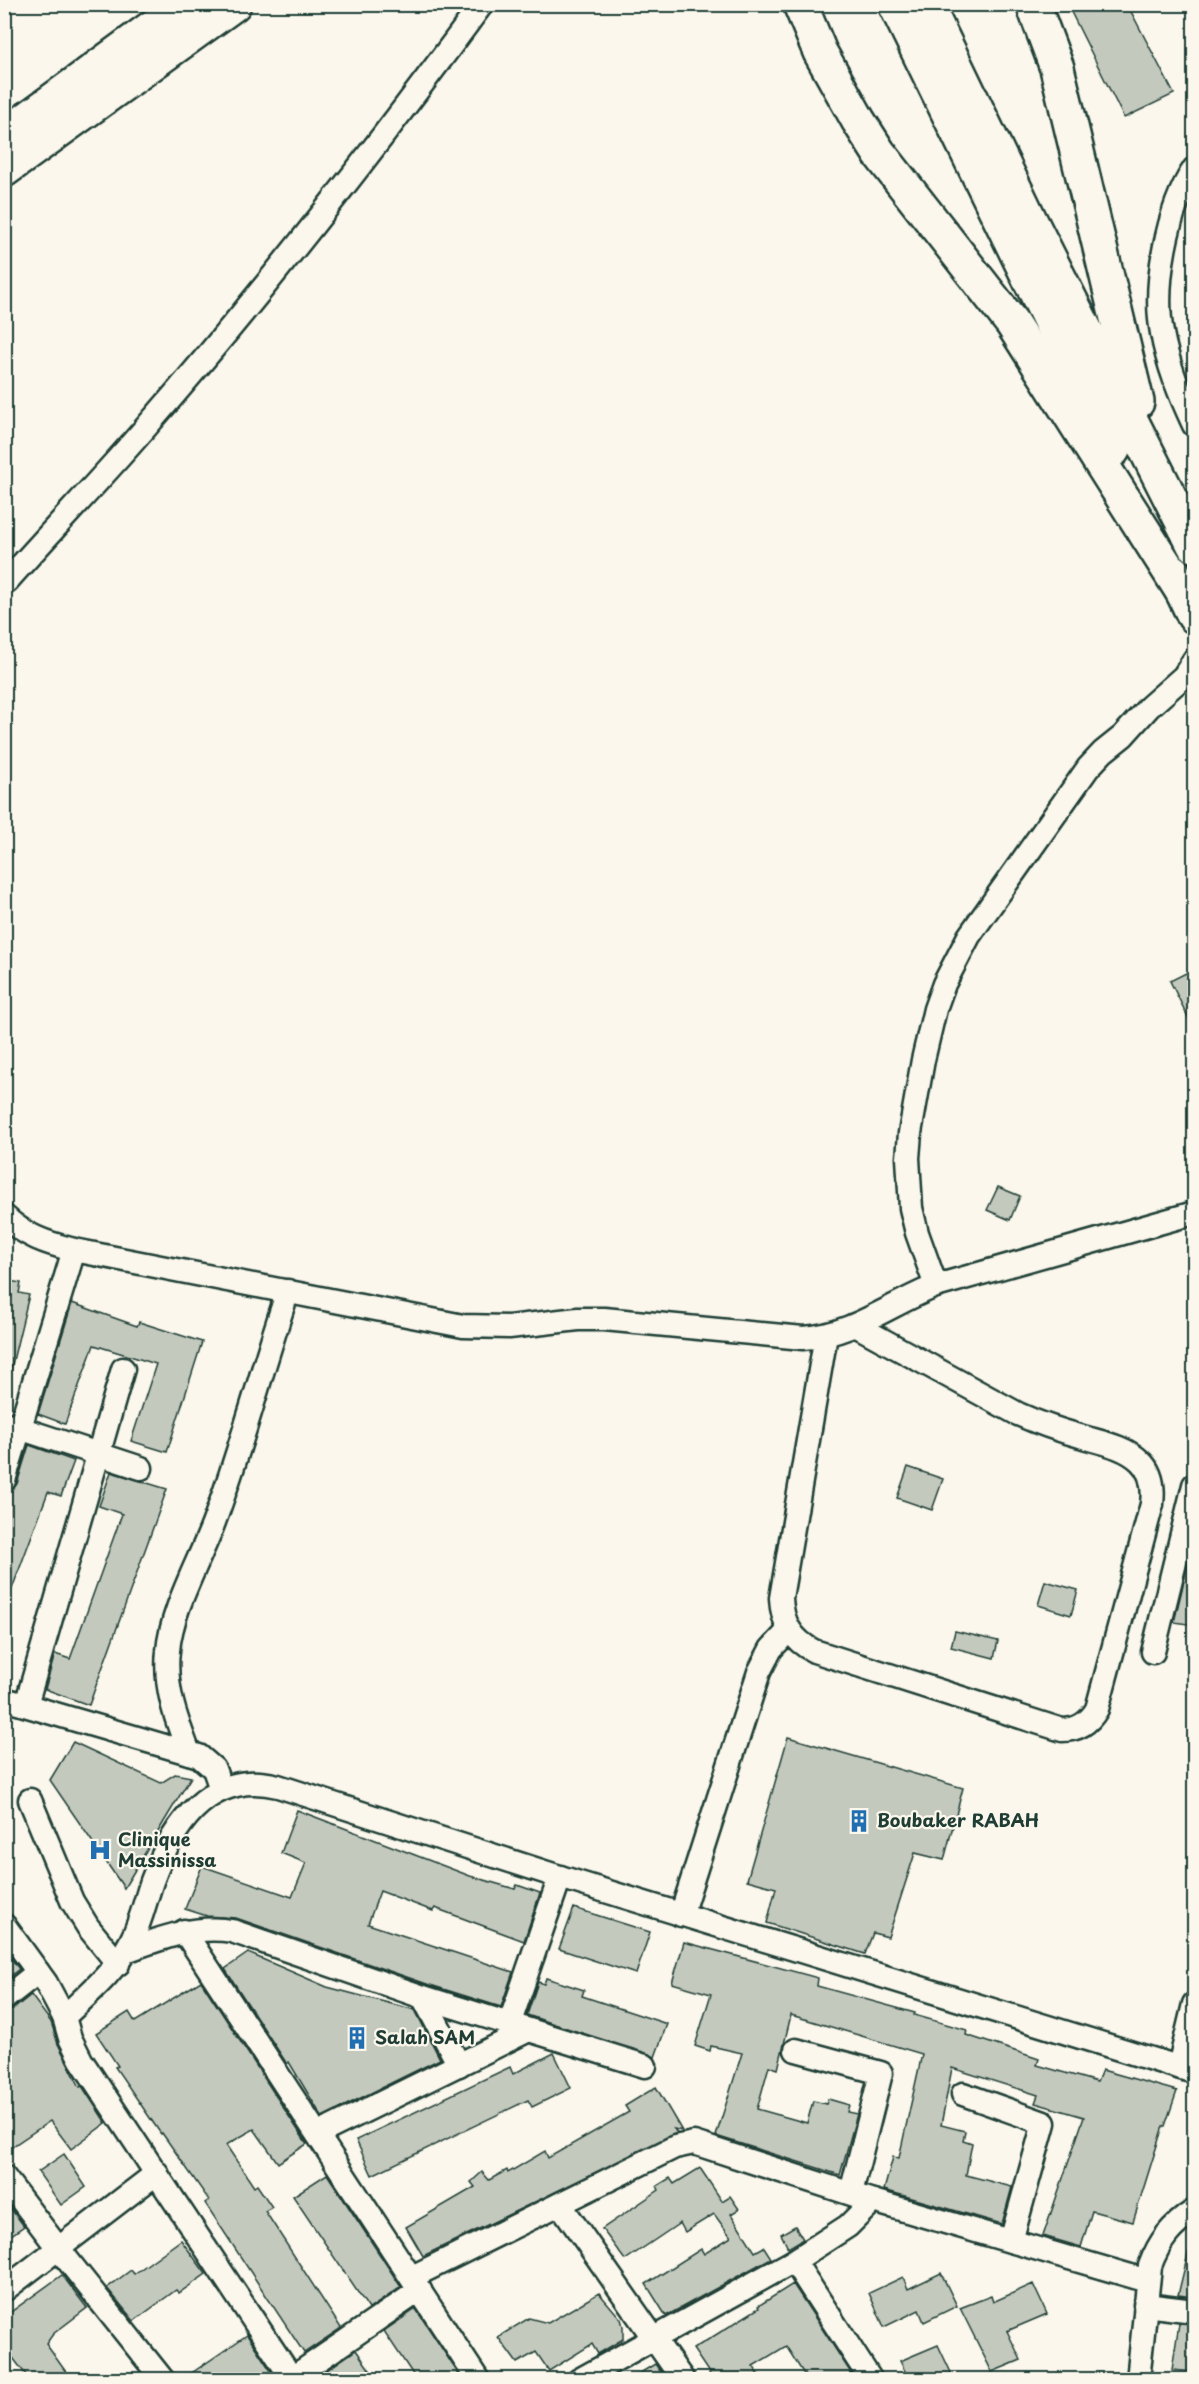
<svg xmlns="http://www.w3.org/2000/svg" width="1199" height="2384" viewBox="0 0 1199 2384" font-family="'Playpen Sans',sans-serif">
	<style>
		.building { fill: #c4c9be; stroke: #1f3d34; stroke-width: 1.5 }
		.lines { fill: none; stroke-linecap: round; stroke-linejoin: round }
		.minor-casing { stroke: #1f3d34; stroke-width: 27 }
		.highway-casing { stroke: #1f3d34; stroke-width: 38 }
		.minor { stroke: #fbf7ec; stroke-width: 22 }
		.highway { stroke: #fbf7ec; stroke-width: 33 }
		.labels { text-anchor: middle; stroke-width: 4.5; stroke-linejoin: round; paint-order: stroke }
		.poi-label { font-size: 18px; font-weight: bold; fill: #1f3d34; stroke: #fbf7ec; text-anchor: start }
	</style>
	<rect width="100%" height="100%" fill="#fbf7ec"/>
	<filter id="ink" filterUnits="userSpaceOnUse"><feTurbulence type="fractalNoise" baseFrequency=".0167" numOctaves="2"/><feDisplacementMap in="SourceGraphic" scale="12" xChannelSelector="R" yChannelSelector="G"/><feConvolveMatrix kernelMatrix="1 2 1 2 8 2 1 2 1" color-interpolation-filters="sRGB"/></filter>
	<g filter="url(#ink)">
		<!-- building -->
		<g class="building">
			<path d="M1067,4H1127L1174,94L1124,118Z"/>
			<path d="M1194,969V1029L1170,981Z"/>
			<path d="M998,1187L1020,1196L1010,1220L987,1210Z"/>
			<path d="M4,1280L21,1283L19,1293L29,1295L9,1377H4Z"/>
			<path d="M72,1303L137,1326L139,1322L202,1342L167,1452L131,1441L156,1364L94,1345L65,1424L38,1414Z"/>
			<path d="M29,1445L74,1461L61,1496L48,1492L6,1605H4V1506L10,1492L17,1484Z"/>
			<path d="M908,1467L943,1479L932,1510L897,1498Z"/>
			<path d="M111,1472L167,1489L89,1705L45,1689L55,1654L70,1659L122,1514L99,1506Z"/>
			<path d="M1194,1540V1625L1174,1622Z"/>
			<path d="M1045,1581L1078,1590L1071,1615L1038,1605Z"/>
			<path d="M955,1631L998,1641L994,1658L951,1647Z"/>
			<path d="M788,1737L963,1788L944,1860L915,1853L888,1937L873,1933L865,1954L767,1923L776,1888L747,1880Z"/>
			<path d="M73,1742L161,1783L175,1774L191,1777L124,1888L50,1780Z"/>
			<path d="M297,1810L470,1876L515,1889L517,1885L540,1893L524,1941L435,1908L433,1911L380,1891L368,1924L513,1972L501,2007L427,1984L236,1918L207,1916L185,1909L202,1866L292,1897L306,1863L281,1853Z"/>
			<path d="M574,1908L650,1932L636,1974L559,1949Z"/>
			<path d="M684,1942L818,1978L817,1986L915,2013L914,2015L967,2030L966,2035L1039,2059L1037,2065L1097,2082L1102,2070L1177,2091L1165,2126H1163L1133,2222L1092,2211L1081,2247L1043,2236L1084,2117L1035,2103L1038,2095L952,2068L941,2125L965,2131L963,2140L972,2143L966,2175L1012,2187L1002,2224L884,2190L893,2157L899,2158L922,2054L791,2015L778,2069L769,2066L757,2109L807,2123L813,2101L826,2104L828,2099L849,2105L847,2112L857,2114L840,2175L716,2136L742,2053L711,2046L710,2051L695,2046L711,1994L672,1983Z"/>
			<path d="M4,1949L19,1969L4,1981Z"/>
			<path d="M248,1953L327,1987L415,2010L440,2059L322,2117L289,2062L287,2064L225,1969Z"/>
			<path d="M546,1978L584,1990L582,1996L667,2024L655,2057L527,2015L538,1982L544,1984Z"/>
			<path d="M201,1981L307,2144L278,2163L254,2129L226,2145L254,2187L257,2185L272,2207L265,2211L341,2328L304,2353L205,2203L209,2200L162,2133L161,2134L115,2067L118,2066L96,2033L129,2012L135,2022Z"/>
			<path d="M31,1995L51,2022L58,2044L80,2087L82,2086L106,2123L71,2149L50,2121L4,2152V2012L12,2010Z"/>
			<path d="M554,2053L571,2088L532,2107L528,2100L372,2175L356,2140L510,2067L513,2074Z"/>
			<path d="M656,2087L682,2131L674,2129L677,2133L423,2256L406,2227L475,2187L471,2182L482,2172L489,2180L507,2170L508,2173L545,2151L548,2158L629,2112L625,2106Z"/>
			<path d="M64,2154L86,2187L61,2205L38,2172Z"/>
			<path d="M700,2168L722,2201L730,2196L739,2209L731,2214L755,2252L764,2247L771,2258L666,2316L646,2284L701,2249L704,2254L731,2237L714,2214L685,2232L680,2223L625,2260L602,2229L659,2190L657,2186L670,2178L674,2184Z"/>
			<path d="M327,2174L401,2287L369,2309L293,2196Z"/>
			<path d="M4,2200L24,2226L4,2240Z"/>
			<path d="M795,2226L803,2239L788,2248L781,2234Z"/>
			<path d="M181,2240L206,2274L179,2293L176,2290L134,2321L107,2288L131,2270L134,2274Z"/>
			<path d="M1189,2250H1194V2297L1178,2295Z"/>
			<path d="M941,2273L957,2306L924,2322L919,2310L884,2327L869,2293L903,2277L908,2289Z"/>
			<path d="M62,2275L87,2308L53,2334L46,2344L71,2379H29L4,2346V2317Z"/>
			<path d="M793,2284L855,2379H807L786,2346L753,2366L762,2379H713L693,2349L759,2308L758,2306Z"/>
			<path d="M1033,2284L1047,2314L1007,2331L1021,2360L992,2372L960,2308L991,2296L993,2302Z"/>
			<path d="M599,2293L621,2319L623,2326V2339L598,2354L592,2344L549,2371L536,2352L517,2363L498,2337L529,2318L548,2323Z"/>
			<path d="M416,2309L462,2379H416L384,2331Z"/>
			<path d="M1179,2323L1194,2324V2372L1172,2370Z"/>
			<path d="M247,2335L271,2371L259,2379H183Z"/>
			<path d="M938,2345L954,2379H909L900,2361Z"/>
			<path d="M356,2350L376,2379H323L320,2375Z"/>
			<path d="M655,2364L666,2379H630Z"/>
		</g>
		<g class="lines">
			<!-- minor casing -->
			<g class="minor-casing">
				<g id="minor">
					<path d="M1194,169C1167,209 1153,286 1162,333C1168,366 1180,395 1194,425"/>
					<path d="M7,581C53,529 101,479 147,426C265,291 375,149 482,4"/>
					<path d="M4,1216C25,1236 46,1243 74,1250L463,1326L509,1327L578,1319H604L803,1338C853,1335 890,1304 936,1286L1194,1213"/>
					<path d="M936,1286L917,1233L911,1208L908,1158L910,1133L923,1060L935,1009L944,984L969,936L1088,768L1103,752L1123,736L1149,707L1184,676L1194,660"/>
					<path d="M826,1335L781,1598C782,1623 792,1640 814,1651L1062,1730C1078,1730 1089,1723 1097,1709L1152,1504C1154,1488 1152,1472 1140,1461C1125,1446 1099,1442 1080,1436C1058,1430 1038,1423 1018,1414L857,1326"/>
					<path d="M4,1423L141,1468"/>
					<path d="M4,1480L74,1250"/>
					<path d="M1153,1652L1194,1485"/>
					<path d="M4,1699L199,1756L214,1769L221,1789"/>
					<path d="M26,1705L123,1369"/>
					<path d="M189,1753C176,1719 164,1687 168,1651C171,1610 199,1562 214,1522C242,1446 262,1368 288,1291"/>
					<path d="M30,1800L72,1901L88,1927L118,1964"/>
					<path d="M681,1915L759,1672L771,1649L789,1630"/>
					<path d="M4,1925L46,1983L64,2017"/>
					<path d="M184,1931L478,2380"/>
					<path d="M126,1951C162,1938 194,1925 232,1931L423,1997L645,2066"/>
					<path d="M423,1997L459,2065"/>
					<path d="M4,1999L38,1972"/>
					<path d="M509,2025L560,1877"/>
					<path d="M796,2050L881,2073L851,2193"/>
					<path d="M1179,2067L1194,2004"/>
					<path d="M963,2094L1044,2123L1011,2241"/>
					<path d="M318,2134L527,2031"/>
					<path d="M4,2177L58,2248L163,2380"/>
					<path d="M560,2204L683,2380"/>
					<path d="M794,2261L871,2380"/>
					<path d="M412,2277L675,2147L694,2143L873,2201L1148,2281"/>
					<path d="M4,2290L157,2173"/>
					<path d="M1145,2305L1194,2311"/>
					<path d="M292,2378L420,2290"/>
					<path d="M293,2380L81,2060L70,2038L64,2017C89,1993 115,1972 131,1941C141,1922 145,1901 152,1881C173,1824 211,1769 278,1786L560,1877L1194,2072"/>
					<path d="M579,2380L794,2261L848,2226L873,2201"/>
					<path d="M1138,2380L1150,2266C1159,2241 1172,2225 1194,2211"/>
				</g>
			</g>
			<!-- highway casing -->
			<g class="highway-casing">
				<g id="highway">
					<path d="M800,4L820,52L858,120L879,153L1012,323L1182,591"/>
					<path d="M895,4L1113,450"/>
					<path d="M926,4L1030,220L1194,545"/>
					<path d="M1033,4L1057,68L1137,402"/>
					<path d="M4,136L184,4"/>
					<path d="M4,170L234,4"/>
					<path d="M1173,572L1194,616"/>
				</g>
			</g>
			<!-- minor -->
			<use href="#minor" class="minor"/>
			<!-- highway -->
			<use href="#highway" class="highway"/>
		</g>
	</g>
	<!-- icons -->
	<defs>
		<g id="building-bare" transform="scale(1.8)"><path d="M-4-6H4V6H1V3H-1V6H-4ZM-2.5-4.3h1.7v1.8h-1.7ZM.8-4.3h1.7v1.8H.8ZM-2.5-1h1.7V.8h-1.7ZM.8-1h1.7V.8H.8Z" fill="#1f6fb2" stroke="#fbf7ec" stroke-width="2.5" paint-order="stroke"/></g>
		<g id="hospital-bare" transform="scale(1.8)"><path d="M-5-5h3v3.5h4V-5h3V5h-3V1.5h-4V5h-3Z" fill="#1f6fb2" stroke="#fbf7ec" stroke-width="2.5" paint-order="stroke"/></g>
	</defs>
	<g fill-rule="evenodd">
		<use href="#building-bare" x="859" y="1821"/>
		<use href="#hospital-bare" x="100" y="1850"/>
		<use href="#building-bare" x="357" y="2038"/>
	</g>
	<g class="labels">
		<!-- poi labels -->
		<g class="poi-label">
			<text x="877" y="1827">Boubaker RABAH</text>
			<text x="118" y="1846">Clinique<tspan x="118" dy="21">Massinissa</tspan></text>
			<text x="375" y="2044">Salah SAM</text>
		</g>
	</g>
	<!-- margin -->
	<rect width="1199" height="2384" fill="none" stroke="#fbf7ec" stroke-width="24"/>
	<rect x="12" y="12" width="1175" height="2360" fill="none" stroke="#1f3d34" stroke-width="2" filter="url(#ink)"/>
</svg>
